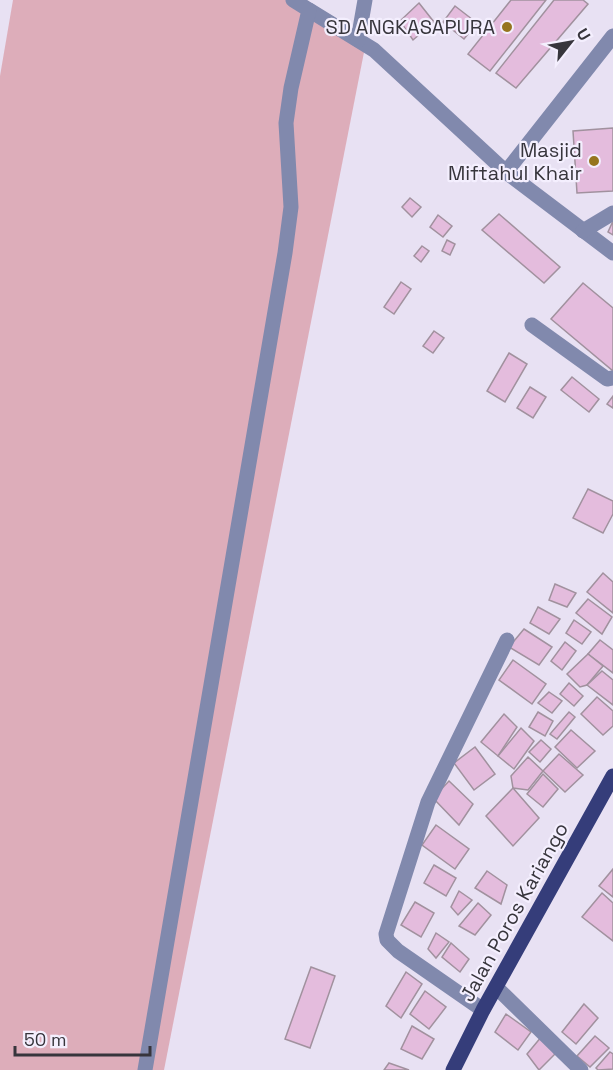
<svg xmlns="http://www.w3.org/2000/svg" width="613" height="1070" viewBox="0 0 613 1070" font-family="'Space Grotesk',sans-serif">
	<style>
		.green { fill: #ddadba }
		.building { fill: #e4bcdd; stroke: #a1919e; stroke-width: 1.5 }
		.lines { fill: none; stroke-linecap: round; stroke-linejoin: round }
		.minor { stroke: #8189ad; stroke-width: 15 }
		.major { stroke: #353d7a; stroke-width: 15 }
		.poi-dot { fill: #96751e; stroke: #f4effe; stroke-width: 2 }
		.labels { text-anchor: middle; stroke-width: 4.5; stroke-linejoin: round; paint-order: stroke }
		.poi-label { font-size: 20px; fill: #37353c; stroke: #f4effe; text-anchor: end }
		.street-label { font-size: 20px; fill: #37353c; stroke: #f4effe }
	</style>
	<rect width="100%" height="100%" fill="#e8e1f3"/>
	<!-- green -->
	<path class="green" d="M13,0H306L367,37L164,1070H0V76Z"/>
	<!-- building -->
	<g class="building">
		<path d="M511,0H546L490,71L468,54Z"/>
		<path d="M554,0H583L588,4L516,88L496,73Z"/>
		<path d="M419,3L434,22L413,40L400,21Z"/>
		<path d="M455,6L477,23L464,39L443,22Z"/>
		<path d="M613,128V191L577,193L573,131Z"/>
		<path d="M410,198L421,207L412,217L402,207Z"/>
		<path d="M499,214L560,267L544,283L482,230Z"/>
		<path d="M438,215L452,226L443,237L430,227Z"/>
		<path d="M613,221V235L608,232Z"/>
		<path d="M447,240L455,244L450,255L442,251Z"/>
		<path d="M422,246L429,251L421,262L414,256Z"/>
		<path d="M401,282L411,289L394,314L384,307Z"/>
		<path d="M583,283L613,308V371L551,319Z"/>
		<path d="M434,331L444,338L433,353L423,346Z"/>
		<path d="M509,353L527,364L505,402L487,391Z"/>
		<path d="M572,377L599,399L589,412L561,390Z"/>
		<path d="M530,387L546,397L533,418L517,408Z"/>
		<path d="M613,396V408L607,404Z"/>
		<path d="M588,489L613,501V514L603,533L573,518Z"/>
		<path d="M603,573L613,582V613L587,592Z"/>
		<path d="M555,584L576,593L567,607L549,600Z"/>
		<path d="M588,599L612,617L602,634L576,613Z"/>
		<path d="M538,607L560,619L549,634L530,623Z"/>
		<path d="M574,620L591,632L582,644L566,633Z"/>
		<path d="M524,629L552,647L539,665L509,647Z"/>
		<path d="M600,640L613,650V673L588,654Z"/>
		<path d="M565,642L576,651L562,670L551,661Z"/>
		<path d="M588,654L603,666L587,685L580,687L567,674Z"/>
		<path d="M513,660L546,684L532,704L499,680Z"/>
		<path d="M602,671L613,680V705L587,685Z"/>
		<path d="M569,683L583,696L574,706L560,694Z"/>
		<path d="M549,692L562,701L552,713L538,703Z"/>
		<path d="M597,697L613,711V726L603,735L581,714Z"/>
		<path d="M538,712L553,721L545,736L529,727Z"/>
		<path d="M569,712L575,717L557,739L550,734Z"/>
		<path d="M504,714L517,727L498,756L481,742Z"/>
		<path d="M521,728L534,741L514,769L498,756Z"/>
		<path d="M571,730L595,751L577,768L555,747Z"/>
		<path d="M541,740L551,749L540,762L529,752Z"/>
		<path d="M475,747L495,774L474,790L454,763Z"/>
		<path d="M559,754L583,775L565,792L543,771Z"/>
		<path d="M528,757L543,771L528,790L513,788L511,776Z"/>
		<path d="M543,774L558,789L543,807L527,794Z"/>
		<path d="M449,781L473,804L459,825L433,798Z"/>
		<path d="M513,788L539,818L513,846L486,816Z"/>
		<path d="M436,825L469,849L455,869L422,845Z"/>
		<path d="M434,865L456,878L446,896L424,883Z"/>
		<path d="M613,869V897L599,886Z"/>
		<path d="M487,871L507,885L501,904L475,888Z"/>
		<path d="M459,891L472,900L458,915L451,907Z"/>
		<path d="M602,893L613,903V941L582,917Z"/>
		<path d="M415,902L434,913L421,937L401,925Z"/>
		<path d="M478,903L491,915L475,935L459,926Z"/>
		<path d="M436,933L449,942L436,958L428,949Z"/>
		<path d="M451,943L469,959L460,972L442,957Z"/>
		<path d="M311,967L335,976L310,1048L285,1039Z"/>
		<path d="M406,972L422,984L401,1018L386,1006Z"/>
		<path d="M425,991L446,1007L429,1029L410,1014Z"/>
		<path d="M584,1004L598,1018L576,1044L562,1032Z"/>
		<path d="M506,1014L531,1032L518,1050L495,1032Z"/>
		<path d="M412,1026L434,1039L422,1059L401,1049Z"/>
		<path d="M542,1036L555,1054L539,1070L527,1054Z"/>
		<path d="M595,1036L609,1048L590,1067L577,1056Z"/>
		<path d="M610,1052L613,1054V1069L598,1070L596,1068Z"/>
		<path d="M389,1063L409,1070H384Z"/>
	</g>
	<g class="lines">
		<!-- minor -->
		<g class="minor">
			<path d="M309,10L374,50L506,172L613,253"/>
			<path d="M358,40L365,0"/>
			<path d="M506,172L613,36"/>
			<path d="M583,231L613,213"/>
			<path d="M532,325L607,379L613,378"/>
			<path d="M497,988L581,1070"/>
			<path d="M483,1010L398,951L387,940L386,934L428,802L507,640"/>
			<path d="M145,1070L285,253L291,207L286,123L291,88L309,10L293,0"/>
		</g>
		<!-- major -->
		<path class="major" d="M453,1070L483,1010L613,776"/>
	</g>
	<!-- markers -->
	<g class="poi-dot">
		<circle cx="507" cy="27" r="6"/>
		<circle cx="594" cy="161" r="6"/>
	</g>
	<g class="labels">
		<!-- poi labels -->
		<g class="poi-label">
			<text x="495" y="34">SD ANGKASAPURA</text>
			<text x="582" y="157">Masjid<tspan x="582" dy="23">Miftahul Khair</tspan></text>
		</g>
		<!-- street labels -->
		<g class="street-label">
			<text transform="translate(514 912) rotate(-61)" y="7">Jalan Poros Kariango</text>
		</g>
	</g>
	<!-- north arrow -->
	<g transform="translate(571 42) rotate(59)" stroke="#f4effe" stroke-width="4.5" paint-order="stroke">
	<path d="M0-4.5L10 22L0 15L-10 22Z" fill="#37353c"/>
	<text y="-9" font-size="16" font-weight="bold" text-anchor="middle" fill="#37353c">U</text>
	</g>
	<!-- scale -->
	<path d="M15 1046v9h135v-9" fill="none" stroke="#37353c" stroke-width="3"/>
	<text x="24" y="1046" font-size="18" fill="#37353c" stroke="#f4effe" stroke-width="4.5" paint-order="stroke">50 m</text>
</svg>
